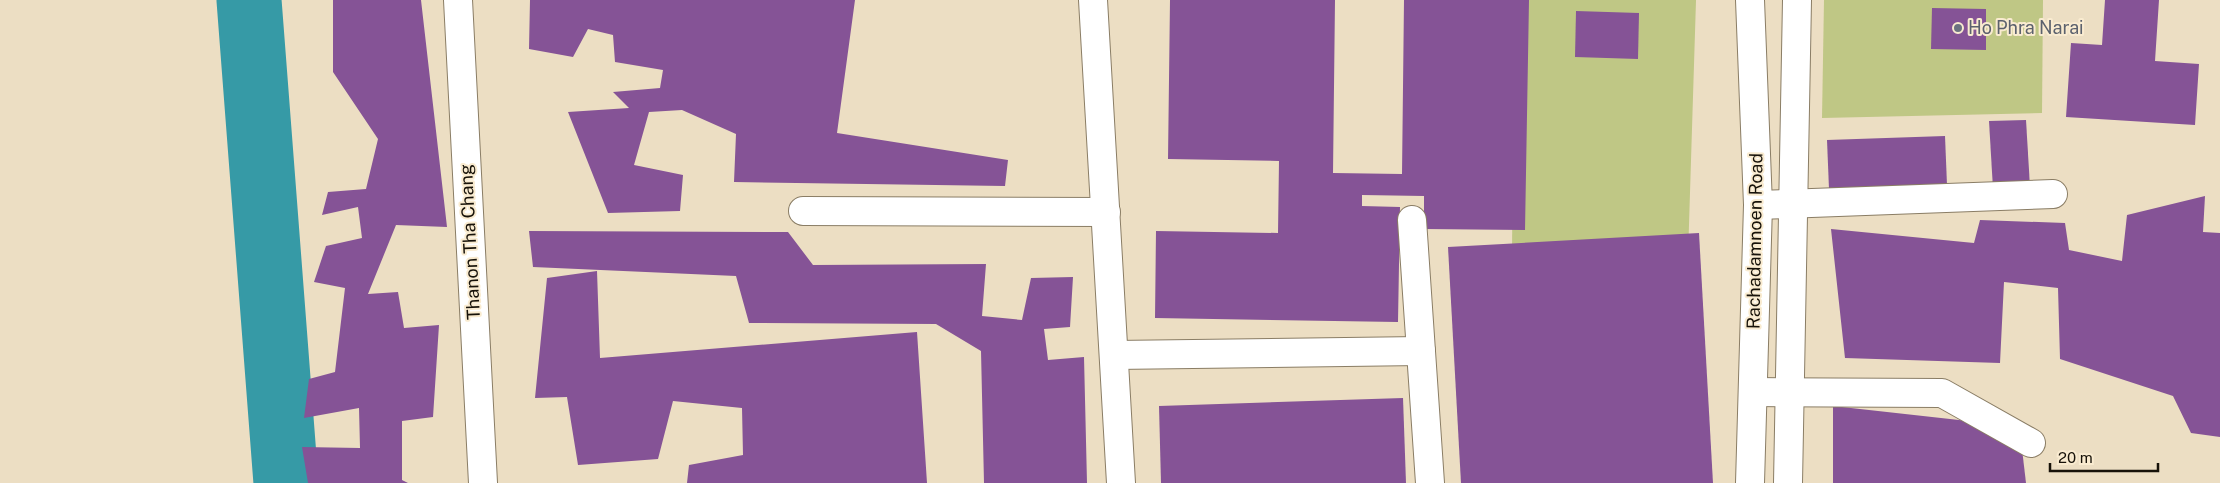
<svg xmlns="http://www.w3.org/2000/svg" width="2220" height="483" viewBox="0 0 2220 483" font-family="'Public Sans',sans-serif">
	<style>
		.green { fill: #bfc785 }
		.lines { fill: none; stroke-linecap: round; stroke-linejoin: round }
		.river { stroke: #369aa6; stroke-width: 65 }
		.building { fill: #855396 }
		.minor-casing { stroke: #8a7d65; stroke-width: 30 }
		.major-casing { stroke: #8a7d65; stroke-width: 30 }
		.minor { stroke: #fff; stroke-width: 28 }
		.major { stroke: #fff; stroke-width: 28 }
		.worship-dot { fill: #6b7280; stroke: #f9ebd0; stroke-width: 2 }
		.labels { text-anchor: middle; stroke-width: 4; stroke-linejoin: round; paint-order: stroke }
		.worship-label { font-size: 18px; fill: #5b616d; stroke: #f9ebd0; text-anchor: start }
		.street-label { font-size: 18px; fill: #171209; stroke: #f9ebd0 }
	</style>
	<rect width="100%" height="100%" fill="#ecdec3"/>
	<!-- green -->
	<g class="green">
		<path d="M1514,0H1696L1688,257L1512,254Z"/>
		<path d="M1824,0H2043L2042,113L1822,118Z"/>
	</g>
	<g class="lines">
		<!-- river -->
		<path class="river" d="M249,0L286,483"/>
	</g>
	<!-- building -->
	<g class="building">
		<path d="M333,0H421L447,227L396,225L368,294L398,292L404,328L439,325L433,417L402,421V480L408,483H308L302,447L360,448L359,408L304,418L309,379L335,372L345,288L314,282L326,246L362,238L358,207L322,215L328,192L366,189L378,139L333,72Z"/>
		<path d="M530,0H855L837,133L1008,160L1005,186L734,182L736,134L682,110L649,112L634,165L683,175L680,211L608,213L568,112L629,108L613,92L660,88L663,70L615,62L613,35L588,29L573,57L529,49Z"/>
		<path d="M1170,0H1335L1333,173L1402,174L1404,0H1529L1525,230L1424,229V196L1362,195V206L1400,207L1398,322L1155,318L1156,231L1278,233L1279,161L1168,159Z"/>
		<path d="M2105,0H2159L2155,61L2199,64L2195,125L2066,117L2071,43L2102,45Z"/>
		<path d="M1932,8L1986,9V50L1931,49Z"/>
		<path d="M1576,11L1639,13L1638,59L1575,57Z"/>
		<path d="M2026,120L2030,187L1993,189L1989,121Z"/>
		<path d="M1945,136L1947,185L1829,189L1827,140Z"/>
		<path d="M2205,196L2203,232L2220,233V437L2191,433L2173,396L2060,359L2058,288L2004,282L2000,363L1845,358L1831,229L1974,243L1980,220L2065,223L2069,250L2122,261L2127,215Z"/>
		<path d="M529,231L788,232L813,265L986,264L982,316L1022,320L1031,278L1073,277L1070,327L1044,329L1048,360L1084,357L1087,483H984L981,351L936,324L749,323L736,276L533,267Z"/>
		<path d="M1699,233L1713,483H1461L1448,247Z"/>
		<path d="M597,271L600,358L917,332L927,483H687L689,465L743,455L742,408L673,401L658,459L578,465L567,397L535,398L547,278Z"/>
		<path d="M1403,398L1406,483H1161L1159,406Z"/>
		<path d="M1833,406L1977,422L2022,449L2026,483H1833Z"/>
	</g>
	<g class="lines">
		<!-- minor casing -->
		<g class="minor-casing">
			<g id="minor">
				<path d="M458,0L483,483"/>
				<path d="M1093,0L1121,483"/>
				<path d="M1758,205L2053,194"/>
				<path d="M803,211L1106,212"/>
				<path d="M1412,220L1430,483"/>
				<path d="M1114,355L1421,351"/>
				<path d="M1753,392L1942,393L2031,443"/>
			</g>
		</g>
		<!-- major casing -->
		<g class="major-casing">
			<g id="major">
				<path d="M1750,483L1758,205L1750,0"/>
				<path d="M1788,483L1797,0"/>
			</g>
		</g>
		<!-- minor -->
		<use href="#minor" class="minor"/>
		<!-- major -->
		<use href="#major" class="major"/>
	</g>
	<!-- markers -->
	<circle class="worship-dot" cx="1958" cy="28" r="5"/>
	<g class="labels">
		<!-- worship labels -->
		<g class="worship-label">
			<text x="1968" y="34">Ho Phra Narai</text>
		</g>
		<!-- street labels -->
		<g class="street-label">
			<text transform="translate(1755 241) rotate(-89)" y="6">Rachadamnoen Road</text>
			<text transform="translate(470 242) rotate(-93)" y="6">Thanon Tha Chang</text>
		</g>
	</g>
	<!-- scale -->
	<path d="M2050 463v8h108v-8" fill="none" stroke="#171209" stroke-width="2.5"/>
	<text x="2058" y="463" font-size="15" fill="#171209" stroke="#f9ebd0" stroke-width="4" paint-order="stroke">20 m</text>
</svg>
